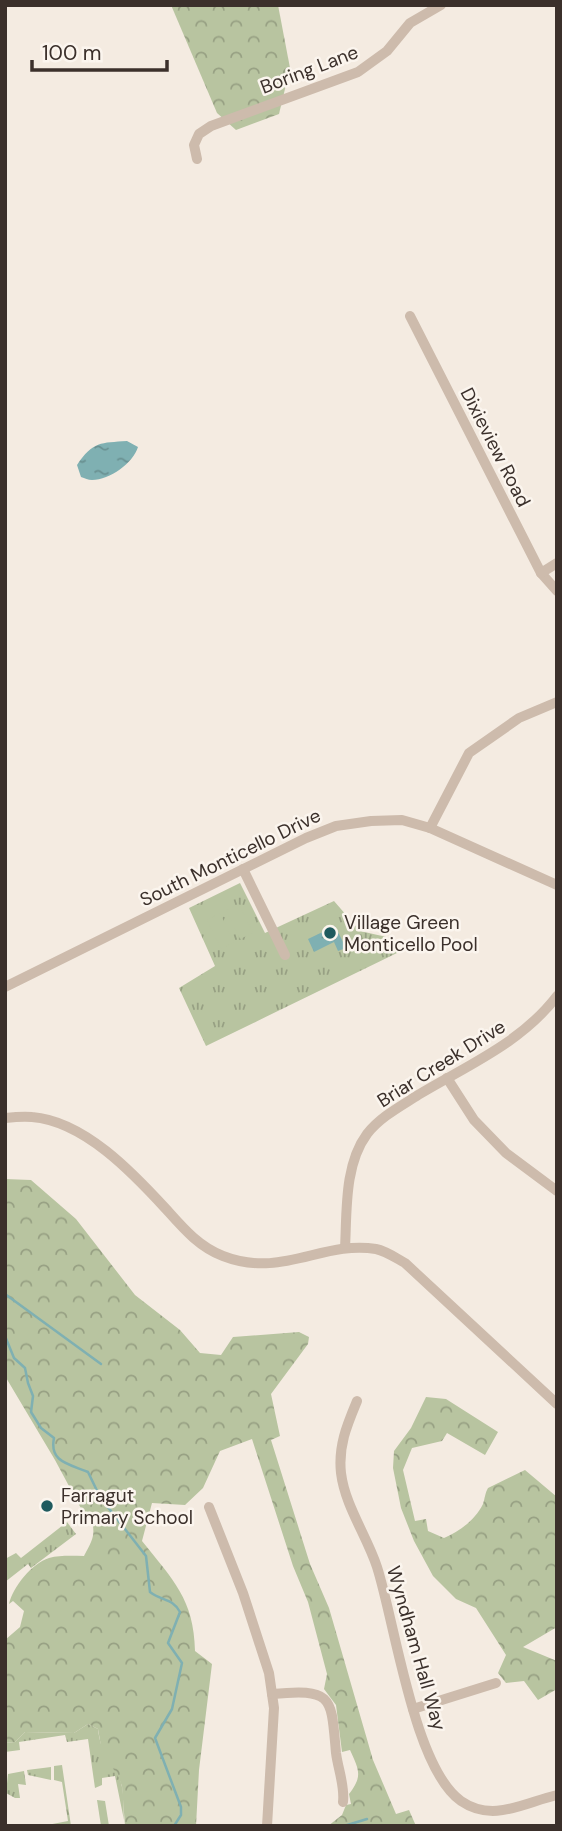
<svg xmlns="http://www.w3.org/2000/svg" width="562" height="1831" viewBox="0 0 562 1831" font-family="'DM Sans',sans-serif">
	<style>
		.grass { fill: url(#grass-tufts) }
		.forest { fill: url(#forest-crowns) }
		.pitch { fill: #b8c4a0 }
		.water { fill: url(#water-ripples) }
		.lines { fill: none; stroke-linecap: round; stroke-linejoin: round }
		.stream { stroke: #7fb0b2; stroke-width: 2.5 }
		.minor { stroke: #cdbbac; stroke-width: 10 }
		.poi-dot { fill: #1f5a5e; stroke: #fbf5ee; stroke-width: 2.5 }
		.labels { text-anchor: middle; stroke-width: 5; stroke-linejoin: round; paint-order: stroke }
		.street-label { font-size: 19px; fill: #3b302b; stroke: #fbf5ee }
		.poi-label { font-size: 19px; fill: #3b302b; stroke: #fbf5ee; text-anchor: start }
	</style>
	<defs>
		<pattern id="grass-tufts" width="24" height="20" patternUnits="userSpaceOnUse" patternTransform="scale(1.75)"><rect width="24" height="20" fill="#b8c4a0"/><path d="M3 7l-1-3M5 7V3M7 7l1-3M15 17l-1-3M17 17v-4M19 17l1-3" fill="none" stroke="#97a083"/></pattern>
		<pattern id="forest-crowns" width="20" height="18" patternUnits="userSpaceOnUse" patternTransform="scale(1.75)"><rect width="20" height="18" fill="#b8c4a0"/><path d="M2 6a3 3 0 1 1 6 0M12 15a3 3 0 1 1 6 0" fill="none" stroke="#97a083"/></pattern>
		<pattern id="water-ripples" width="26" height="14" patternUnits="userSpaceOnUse" patternTransform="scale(1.75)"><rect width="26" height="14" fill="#7fb0b2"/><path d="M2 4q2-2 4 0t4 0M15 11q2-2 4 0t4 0" fill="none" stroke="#699091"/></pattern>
	</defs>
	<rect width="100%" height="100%" fill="#f4ebe1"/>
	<!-- grass -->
	<g class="grass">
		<path d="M240,883L265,933L334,901L360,931L391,938L397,953L206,1046L179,988L215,966L189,908Z"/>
		<path d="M67,1522L76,1534L31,1568L28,1564L5,1582V1559L16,1553L21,1558Z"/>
		<path d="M88,1724L98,1729C101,1754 108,1755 118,1775C125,1788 123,1806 124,1820L115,1776L102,1778V1785L95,1788L88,1739L67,1742L65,1735L19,1742L20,1750L5,1752V1743L15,1742L25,1732L74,1733Z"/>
		<path d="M62,1765L71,1826H42L68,1821L62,1782L54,1780V1766Z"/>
		<path d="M51,1767V1780L28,1775L27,1770Z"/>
		<path d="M24,1771L26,1785L18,1784L20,1798H15L6,1793L8,1774Z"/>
		<path d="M97,1800L105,1801L109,1826H101Z"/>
	</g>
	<!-- forest -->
	<g class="forest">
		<path d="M171,5H278L290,68L279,114L236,130L217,113Z"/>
		<path d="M5,1179L31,1180L76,1219L135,1295L180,1330L200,1353L221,1355L233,1337L299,1332L309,1337L308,1344L271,1394L280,1436L271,1440L310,1564L329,1608L373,1760L396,1814L409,1810L416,1826H328L342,1815L346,1805L351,1804L349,1794C363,1776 359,1770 350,1750L342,1752L336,1705L324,1689L327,1674L308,1602L293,1566L252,1439L220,1451L203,1488L185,1505L152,1503L142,1541C173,1580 194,1599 195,1651L212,1664L199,1770L196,1826H125L122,1786L118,1776L102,1752L98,1729L88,1724L74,1733L25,1732L15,1742L5,1743V1640L20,1627L24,1611L13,1601L9,1604C13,1587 32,1563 49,1558C60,1555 73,1556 84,1556C94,1537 96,1535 90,1513L84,1514L55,1460L5,1376Z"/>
		<path d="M426,1397L446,1399L498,1432L485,1455L447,1433L442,1441L412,1448L403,1470L415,1521L426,1519L428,1531L444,1538C459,1532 475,1520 483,1504C485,1498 485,1493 488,1488L525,1470L557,1497V1627L523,1647L557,1661V1689L538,1700L524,1681L506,1683L498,1673L506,1655L476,1608L456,1599L433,1576L414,1541L401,1508L393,1468L394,1451L411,1428Z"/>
	</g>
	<!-- pitch -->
	<g class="pitch">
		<path d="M239,904L253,933L240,939L226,910Z"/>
		<path d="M220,913L234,942L221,949L207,920Z"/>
	</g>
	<!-- water -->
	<g class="water">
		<path d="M127,441L138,447C133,463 110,480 92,480C88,480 85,478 81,477L77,465C93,441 101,443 127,441Z"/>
		<path d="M335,926L346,948L338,951L334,942L314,952L308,939Z"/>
	</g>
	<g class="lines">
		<!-- stream -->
		<g class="stream">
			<path d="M5,1294L101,1364"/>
			<path d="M5,1336L14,1358L25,1368L28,1383L33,1396L31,1412L41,1428L54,1438C49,1462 69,1464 88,1472L100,1497L146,1556L150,1592C161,1601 173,1598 180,1612L168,1643L182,1663L172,1709L155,1738L181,1807V1815L174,1826"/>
			<path d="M344,1826L367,1819"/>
		</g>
		<!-- minor -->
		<g class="minor">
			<path d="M197,159L194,145L199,134L211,126L358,72L387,51L410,23L441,5"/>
			<path d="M410,316L541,573L557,591"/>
			<path d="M541,573L557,563"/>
			<path d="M430,828L469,753L519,718L557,702"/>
			<path d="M243,869L285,955"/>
			<path d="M5,987L306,838L336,826L371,821L402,820L430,828L557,885"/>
			<path d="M447,1078L474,1120L506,1153L557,1191"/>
			<path d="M5,1118C14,1117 23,1116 32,1117C84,1121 133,1173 166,1209C183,1228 199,1247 223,1256C282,1279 323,1240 376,1249C386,1251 396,1258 405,1263L557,1404"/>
			<path d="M345,1248C347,1212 344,1165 367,1134C380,1117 401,1106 418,1095C468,1065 521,1043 557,996"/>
			<path d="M357,1401C347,1425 338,1446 341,1473C345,1506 367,1536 377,1567C395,1623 414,1768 461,1801C493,1823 523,1803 557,1795"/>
			<path d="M209,1507L243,1593L269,1673L274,1708L267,1826"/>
			<path d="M272,1694C334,1688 331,1697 336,1753C338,1769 345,1786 343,1802"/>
			<path d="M413,1709L496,1683"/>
		</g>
	</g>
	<!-- markers -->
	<g class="poi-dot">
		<circle cx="330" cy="933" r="7"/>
		<circle cx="47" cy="1506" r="7"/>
	</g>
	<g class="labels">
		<!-- street labels -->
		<g class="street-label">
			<text transform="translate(309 69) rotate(-21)" y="7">Boring Lane</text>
			<text transform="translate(496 447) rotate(63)" y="7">Dixieview Road</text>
			<text transform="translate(230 857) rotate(-26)" y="7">South Monticello Drive</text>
			<text transform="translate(441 1063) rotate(-32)" y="7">Briar Creek Drive</text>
			<text transform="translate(417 1648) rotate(74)" y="7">Wyndham Hall Way</text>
		</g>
		<!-- poi labels -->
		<g class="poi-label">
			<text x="344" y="929">Village Green<tspan x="344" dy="22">Monticello Pool</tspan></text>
			<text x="61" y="1502">Farragut<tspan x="61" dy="22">Primary School</tspan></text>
		</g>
	</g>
	<!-- border -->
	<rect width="562" height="1831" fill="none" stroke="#3b302b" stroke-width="14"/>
	<!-- scale -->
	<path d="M32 60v10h135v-10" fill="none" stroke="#3b302b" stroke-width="3.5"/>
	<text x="42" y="60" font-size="21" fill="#3b302b" stroke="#fbf5ee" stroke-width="5" paint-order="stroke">100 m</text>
</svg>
